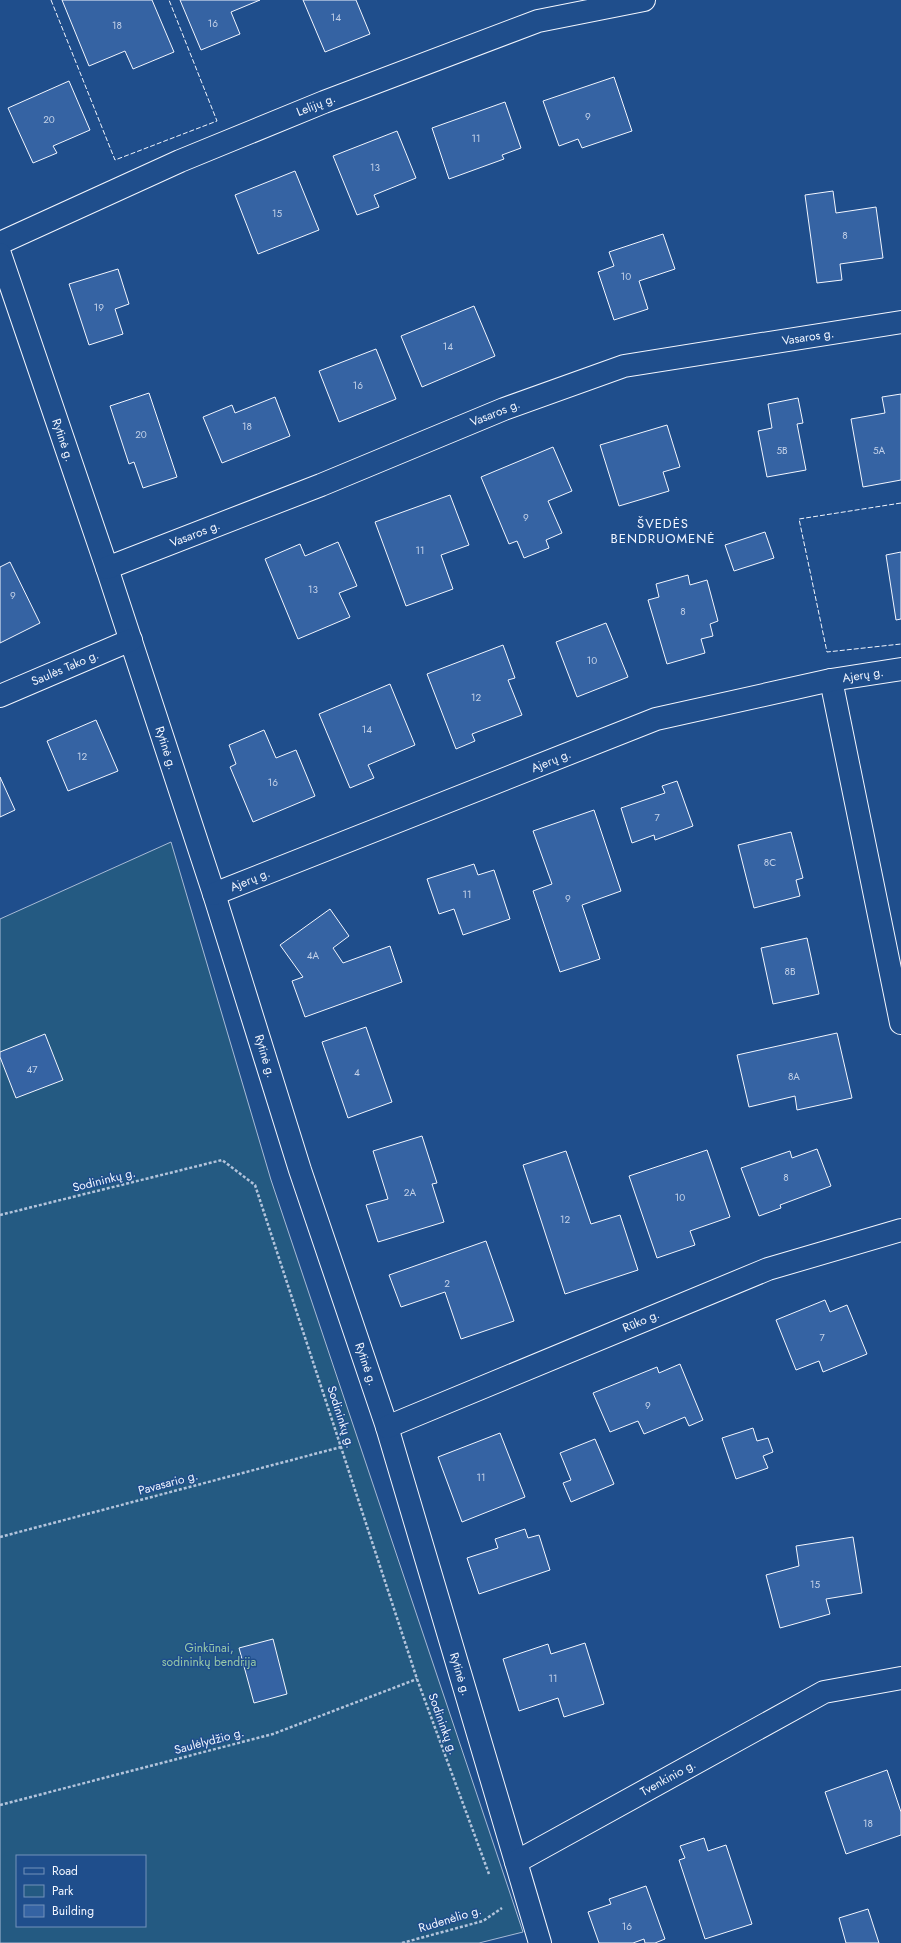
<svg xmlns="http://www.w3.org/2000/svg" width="901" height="1943" viewBox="0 0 901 1943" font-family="Jost,sans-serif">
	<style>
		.green { fill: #245a82; stroke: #a8bbd7; fill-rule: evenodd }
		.building { fill: #3563a3; stroke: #f2f6ff }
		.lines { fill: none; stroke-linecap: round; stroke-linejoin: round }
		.street-casing { stroke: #f2f6ff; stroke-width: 24 }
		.path { stroke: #b3c4dc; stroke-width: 2.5; stroke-dasharray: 3 2; stroke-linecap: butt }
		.street { stroke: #1f4e8c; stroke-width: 22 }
		.fence { stroke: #f2f6ff; stroke-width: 1; stroke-dasharray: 5 2; stroke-linecap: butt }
		.labels { text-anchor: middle; stroke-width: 3; stroke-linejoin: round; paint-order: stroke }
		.number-label { font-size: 10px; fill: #c3d1e8 }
		.street-label { font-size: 12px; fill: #f2f6ff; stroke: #1f4e8c }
		.park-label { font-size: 12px; fill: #97c8a6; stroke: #1f4e8c }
		.neighbourhood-label { font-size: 13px; letter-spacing: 1px; fill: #f2f6ff; stroke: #1f4e8c }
	</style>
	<rect width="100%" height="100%" fill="#1f4e8c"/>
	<!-- green -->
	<path class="green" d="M171,842L271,1180L523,1932L479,1943H0V919ZM17,1856H145V1926H17Z"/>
	<!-- building -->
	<g class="building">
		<path d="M62,0H152L174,52L133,69L125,51L89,66Z"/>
		<path d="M180,0H260L231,12L240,34L201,50Z"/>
		<path d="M303,0H356L370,34L325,52Z"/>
		<path d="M614,77L632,131L582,148L578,139L559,146L543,101Z"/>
		<path d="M69,81L90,130L53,146L57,153L33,163L8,108Z"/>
		<path d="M505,102L521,148L502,155L504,159L449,179L432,128Z"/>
		<path d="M397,131L416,178L374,195L379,207L357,215L333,156Z"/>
		<path d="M295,171L319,230L258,254L235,195Z"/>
		<path d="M833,191L836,213L876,207L883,258L840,264L842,280L817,283L805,195Z"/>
		<path d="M663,234L675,269L639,281L648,309L614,320L598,272L614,266L609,252Z"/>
		<path d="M118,269L129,304L115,309L123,334L89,345L69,284Z"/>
		<path d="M474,306L495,356L422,387L401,336Z"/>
		<path d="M376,349L396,399L339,422L319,371Z"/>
		<path d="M149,393L177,477L143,488L134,462L129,464L110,406Z"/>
		<path d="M901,394V480L863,487L851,419L885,413L882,397Z"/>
		<path d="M275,397L290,436L222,463L203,417L232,405L235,413Z"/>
		<path d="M798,398L803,423L797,424L806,470L767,477L758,431L772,428L768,404Z"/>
		<path d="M667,425L680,467L663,472L669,491L619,506L600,445Z"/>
		<path d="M553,447L572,491L548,501L562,533L546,540L549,548L524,558L517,541L509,544L481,477Z"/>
		<path d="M450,495L469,545L441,555L453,589L406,606L375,522Z"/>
		<path d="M765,532L774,558L734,571L725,545Z"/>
		<path d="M338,542L357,586L339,593L350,617L298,639L265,559L300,544L305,556Z"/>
		<path d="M901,552V619L896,620L886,555Z"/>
		<path d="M10,562L40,623L0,643V567Z"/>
		<path d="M688,575L690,585L707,580L718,621L710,624L713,636L701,639L705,653L667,664L648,600L659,597L656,584Z"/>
		<path d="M606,623L628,677L577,697L556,642Z"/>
		<path d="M503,645L515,678L508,680L522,715L472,734L475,741L456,749L427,674Z"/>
		<path d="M390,684L415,745L368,765L374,778L350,788L319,714Z"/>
		<path d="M96,720L118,771L68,791L47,741Z"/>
		<path d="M264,730L276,758L296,750L315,796L253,822L230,767L236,764L229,745Z"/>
		<path d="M0,777L15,810L0,817Z"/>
		<path d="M677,781L693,826L655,840L654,835L632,843L621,808L665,793L662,786Z"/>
		<path d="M594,810L621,891L582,905L600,959L560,972L533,891L552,884L533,831Z"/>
		<path d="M791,832L803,878L796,880L800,896L754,908L738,845Z"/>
		<path d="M474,864L478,875L494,870L510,919L463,935L454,909L439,914L427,879Z"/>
		<path d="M330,909L349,936L333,948L343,963L390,946L402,982L305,1017L292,981L303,977L280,945Z"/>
		<path d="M807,938L819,994L773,1004L761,948Z"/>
		<path d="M366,1027L392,1102L348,1118L322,1042Z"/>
		<path d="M837,1033L852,1098L797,1110L795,1096L749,1107L737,1055Z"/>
		<path d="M45,1034L63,1080L16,1098L0,1057V1052Z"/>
		<path d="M422,1136L437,1183L432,1184L444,1222L378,1242L366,1205L388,1199L373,1151Z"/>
		<path d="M817,1149L831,1186L780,1205L781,1208L759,1216L741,1168L790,1151L792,1158Z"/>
		<path d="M707,1150L730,1217L690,1231L695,1245L657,1258L629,1176Z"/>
		<path d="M566,1151L591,1224L620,1215L638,1270L565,1294L523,1165Z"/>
		<path d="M486,1241L514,1321L461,1339L445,1292L401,1307L389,1275Z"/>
		<path d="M825,1300L830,1312L847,1305L867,1354L823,1372L819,1361L796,1370L776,1320Z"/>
		<path d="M680,1364L703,1420L689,1426L685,1417L644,1434L638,1421L610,1432L593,1393L657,1367L659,1373Z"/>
		<path d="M753,1428L757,1441L768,1438L773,1452L763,1456L768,1468L736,1479L722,1438Z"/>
		<path d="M500,1433L525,1497L462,1522L438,1457Z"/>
		<path d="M595,1439L614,1484L571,1502L563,1483L571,1480L560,1453Z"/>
		<path d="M525,1529L528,1538L539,1535L550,1570L479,1594L467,1558L498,1548L495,1539Z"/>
		<path d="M853,1537L862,1593L826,1599L830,1614L780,1628L766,1575L799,1566L796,1546Z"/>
		<path d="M273,1639L287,1694L254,1703L239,1648Z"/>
		<path d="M585,1643L604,1704L564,1717L558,1698L519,1711L503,1659L548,1644L551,1654Z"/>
		<path d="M887,1770L901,1812V1835L846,1854L825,1792Z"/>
		<path d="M704,1838L708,1851L726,1845L752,1924L705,1939L679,1860L685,1858L680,1846Z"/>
		<path d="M646,1886L665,1939L655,1943H645L644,1939L633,1943H599L588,1912L611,1904L609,1899Z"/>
		<path d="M868,1909L879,1943H846L839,1918Z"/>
	</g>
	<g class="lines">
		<!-- street casing -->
		<g class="street-casing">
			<g id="street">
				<path d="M0,243L180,161L324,102L538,21L644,0"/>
				<path d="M0,254L107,568L214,894L300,1170L387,1427L516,1862"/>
				<path d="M107,568L321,485L504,409L624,366L901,322"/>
				<path d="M831,680L901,1023"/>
				<path d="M0,696L131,640"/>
				<path d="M214,894L656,719L831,680L901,669"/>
				<path d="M387,1427L768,1269L901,1230"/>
				<path d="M540,1943L516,1862L824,1692L901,1678"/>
			</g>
		</g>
		<!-- path -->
		<g class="path">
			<path d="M0,1215L222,1160L255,1185L417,1679L489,1874"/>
			<path d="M0,1537L341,1447"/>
			<path d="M0,1805L273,1734L417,1679"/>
			<path d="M402,1943L483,1921L502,1908"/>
		</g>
		<!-- street -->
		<use href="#street" class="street"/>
		<!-- fence -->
		<g class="fence">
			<path d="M51,0L115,160L217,121L169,0"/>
			<path d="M901,503L799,519L827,652L901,644"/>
		</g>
	</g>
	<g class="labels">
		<!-- number labels -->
		<g class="number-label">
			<text x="336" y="21">14</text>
			<text x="213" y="27">16</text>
			<text x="117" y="29">18</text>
			<text x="588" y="120">9</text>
			<text x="49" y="123">20</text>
			<text x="476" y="142">11</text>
			<text x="375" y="171">13</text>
			<text x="277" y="217">15</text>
			<text x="845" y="239">8</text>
			<text x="626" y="280">10</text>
			<text x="99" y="311">19</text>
			<text x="448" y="350">14</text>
			<text x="358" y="389">16</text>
			<text x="247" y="430">18</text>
			<text x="141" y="438">20</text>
			<text x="782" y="454">5B</text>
			<text x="879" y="454">5A</text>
			<text x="526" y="521">9</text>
			<text x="420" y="554">11</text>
			<text x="313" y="593">13</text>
			<text x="13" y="599">9</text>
			<text x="683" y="615">8</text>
			<text x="592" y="664">10</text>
			<text x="476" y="701">12</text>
			<text x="367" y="733">14</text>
			<text x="82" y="760">12</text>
			<text x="273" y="786">16</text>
			<text x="657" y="821">7</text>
			<text x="770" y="866">8C</text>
			<text x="467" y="898">11</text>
			<text x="568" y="902">9</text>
			<text x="313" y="959">4A</text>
			<text x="790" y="975">8B</text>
			<text x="32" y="1073">47</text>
			<text x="357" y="1076">4</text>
			<text x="794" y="1080">8A</text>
			<text x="786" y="1181">8</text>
			<text x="410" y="1196">2A</text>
			<text x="680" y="1201">10</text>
			<text x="565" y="1223">12</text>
			<text x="447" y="1287">2</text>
			<text x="822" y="1341">7</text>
			<text x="648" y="1409">9</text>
			<text x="481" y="1481">11</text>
			<text x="815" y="1588">15</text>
			<text x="553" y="1682">11</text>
			<text x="868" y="1827">18</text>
			<text x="627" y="1930">16</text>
		</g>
		<!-- street labels -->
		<g class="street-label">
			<text transform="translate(316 105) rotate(-22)" y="4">Lelijų g.</text>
			<text transform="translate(808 337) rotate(-9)" y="4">Vasaros g.</text>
			<text transform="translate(495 413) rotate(-22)" y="4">Vasaros g.</text>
			<text transform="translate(63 440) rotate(71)" y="4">Rytinė g.</text>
			<text transform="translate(195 534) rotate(-21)" y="4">Vasaros g.</text>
			<text transform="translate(65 668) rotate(-23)" y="4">Saulės Tako g.</text>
			<text transform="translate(863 675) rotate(-9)" y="4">Ajerų g.</text>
			<text transform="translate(166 748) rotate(72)" y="4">Rytinė g.</text>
			<text transform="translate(551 761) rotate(-22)" y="4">Ajerų g.</text>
			<text transform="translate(250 880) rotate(-22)" y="4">Ajerų g.</text>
			<text transform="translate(265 1056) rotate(73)" y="4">Rytinė g.</text>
			<text transform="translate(104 1180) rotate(-14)" y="4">Sodininkų g.</text>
			<text transform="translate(641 1321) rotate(-23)" y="4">Rūko g.</text>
			<text transform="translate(366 1364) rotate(71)" y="4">Rytinė g.</text>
			<text transform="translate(341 1417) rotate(72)" y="4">Sodininkų g.</text>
			<text transform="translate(168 1483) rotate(-15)" y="4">Pavasario g.</text>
			<text transform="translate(460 1674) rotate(73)" y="4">Rytinė g.</text>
			<text transform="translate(443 1724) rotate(70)" y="4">Sodininkų g.</text>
			<text transform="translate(209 1741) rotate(-15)" y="4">Saulėlydžio g.</text>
			<text transform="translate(668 1778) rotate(-29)" y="4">Tvenkinio g.</text>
			<text transform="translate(450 1919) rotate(-17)" y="4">Rudenėlio g.</text>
		</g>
		<!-- park labels -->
		<g class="park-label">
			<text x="209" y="1652">Ginkūnai,<tspan x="209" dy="14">sodininkų bendrija</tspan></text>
		</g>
		<!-- neighbourhood labels -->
		<g class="neighbourhood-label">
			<text x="663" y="528">ŠVEDĖS<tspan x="663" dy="15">BENDRUOMENĖ</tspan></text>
		</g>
	</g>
	<!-- legend -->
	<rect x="16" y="1855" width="130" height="72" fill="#1f4e8c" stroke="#7391ba"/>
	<rect x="24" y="1868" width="20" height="6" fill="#1f4e8c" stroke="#7391ba"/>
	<text x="52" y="1875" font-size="12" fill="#f2f6ff">Road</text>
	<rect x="24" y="1885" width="20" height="12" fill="#245a82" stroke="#7391ba"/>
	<text x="52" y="1895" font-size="12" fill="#f2f6ff">Park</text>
	<rect x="24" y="1905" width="20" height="12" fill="#3563a3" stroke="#7391ba"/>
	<text x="52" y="1915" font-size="12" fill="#f2f6ff">Building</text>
</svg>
